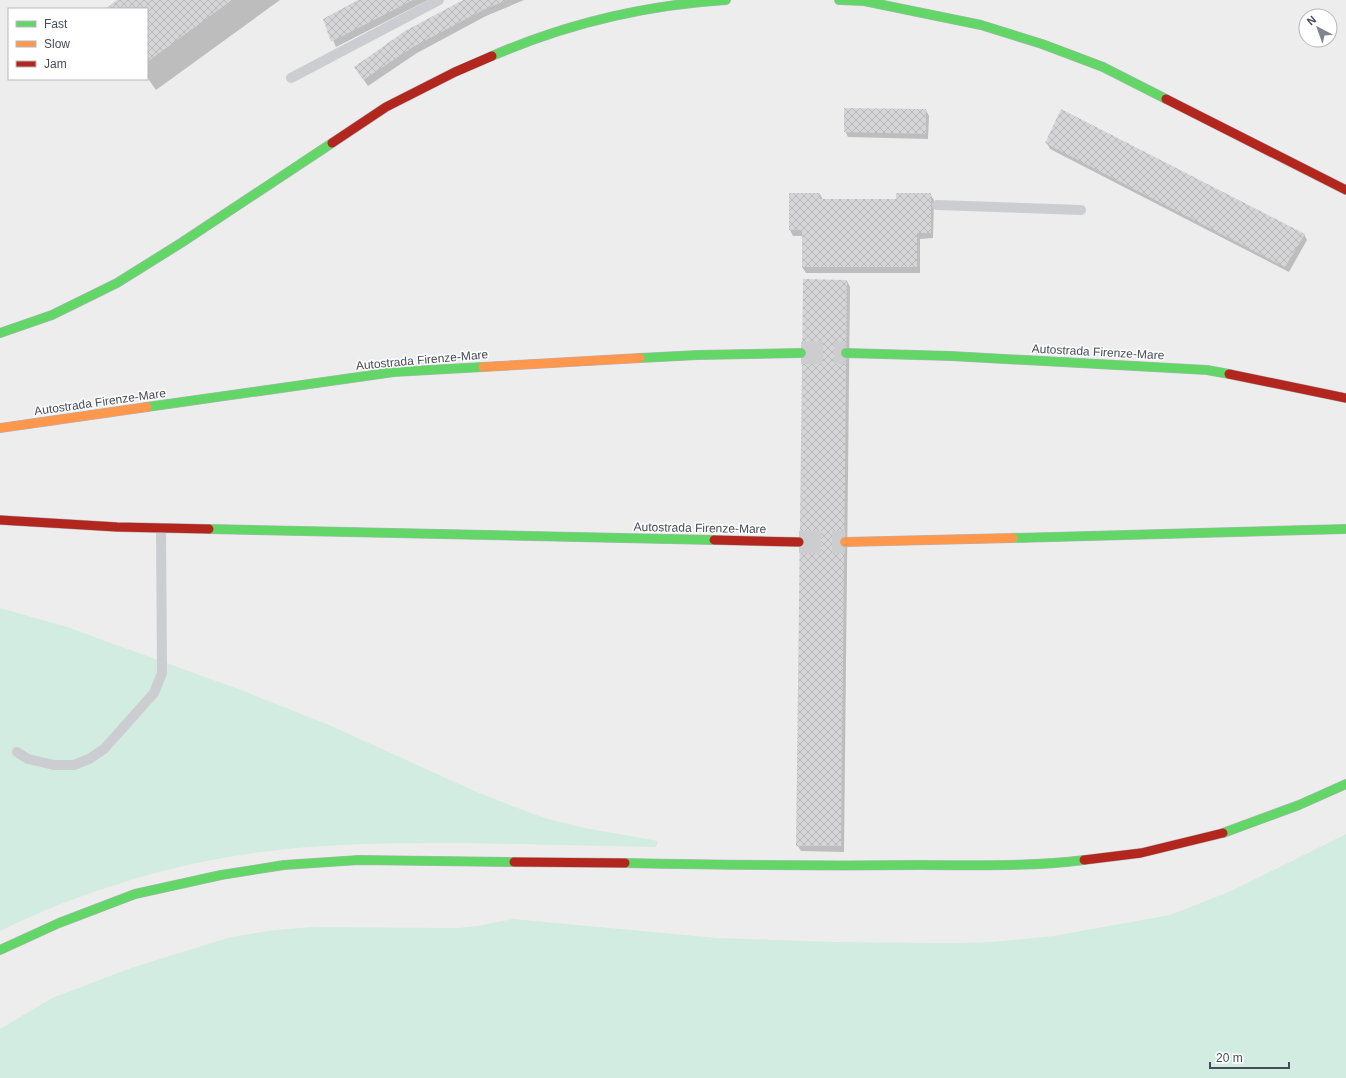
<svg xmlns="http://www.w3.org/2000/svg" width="1346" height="1078" viewBox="0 0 1346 1078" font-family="Helvetica,sans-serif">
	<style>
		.green { fill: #d2ece1 }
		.shadow { fill: #0003 }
		.building { fill: url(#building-cross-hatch) }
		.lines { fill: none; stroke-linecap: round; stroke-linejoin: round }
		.highway-tunnel { stroke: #cccdcf; stroke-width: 22; stroke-dasharray: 22 11; stroke-linecap: butt }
		.fast-casing { stroke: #b3b4bc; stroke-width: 10 }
		.slow-casing { stroke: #b3b4bc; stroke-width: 10 }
		.jam-casing { stroke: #b3b4bc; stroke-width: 10 }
		.lane { stroke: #cccdd0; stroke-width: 10 }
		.fast { stroke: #63d668; stroke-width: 9 }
		.slow { stroke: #ff974d; stroke-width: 9 }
		.jam { stroke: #b3261e; stroke-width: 9 }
		.labels { text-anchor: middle; stroke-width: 3; stroke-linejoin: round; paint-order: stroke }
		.street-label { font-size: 12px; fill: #454b58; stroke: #fff }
	</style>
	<defs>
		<pattern id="building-cross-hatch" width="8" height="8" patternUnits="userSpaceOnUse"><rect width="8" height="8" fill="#d5d5d7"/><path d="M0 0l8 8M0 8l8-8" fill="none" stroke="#b8b8bb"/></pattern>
	</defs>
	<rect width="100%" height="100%" fill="#eeeded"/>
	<!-- green -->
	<g class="green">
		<path d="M0,608L67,627L241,690L329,725L479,793L544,818L585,828L658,841L656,847C591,846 526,844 461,843C397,843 333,843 270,851C177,862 84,890 0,931Z"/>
		<path d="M1346,834V1078H0V1029L52,998L131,968L231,937L274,930L313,927L459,928L477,926L513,919L717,938L835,942L954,943L993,942L1053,936L1170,915L1231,891Z"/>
	</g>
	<!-- shadow -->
	<g class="shadow">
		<path d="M119,0H280L156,90L147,77V9H106Z"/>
		<path d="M361,0H428L336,47L324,19Z"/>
		<path d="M465,0H524L486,16L417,53L368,86L359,73Z"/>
		<path d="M926,110L929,116L928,139L848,137L845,131Z"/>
		<path d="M1047,143L1304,234L1307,240L1289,272L1050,149Z"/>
		<path d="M820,194L823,200H897L930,194L934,200L933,238L920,239V273H806L802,267L803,236H793L790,230Z"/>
		<path d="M847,281L850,287L844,852L801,851L797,845Z"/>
	</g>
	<!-- building -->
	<g class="building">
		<path d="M117,0H232L147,62V9H105Z"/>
		<path d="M358,0H413L331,42L323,19Z"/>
		<path d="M463,0H507L483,10L413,47L363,80L354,67L405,31Z"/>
		<path d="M844,108L926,109V134L844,132Z"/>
		<path d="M1061,109L1305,234L1285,267L1045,143Z"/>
		<path d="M789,193H820V199H896V193H931V233H917V267H802V230H789Z"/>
		<path d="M803,279L847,280L841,846H796Z"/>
	</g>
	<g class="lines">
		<!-- highway-tunnel -->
		<g class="highway-tunnel">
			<path d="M801,353H846"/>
			<path d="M799,542H845"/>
		</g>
		<!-- fast casing -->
		<g class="fast-casing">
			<g id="fast">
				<path d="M839,0L864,1L981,25L1042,44L1103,67L1166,99"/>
				<path d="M492,56C566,24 646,5 726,0"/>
				<path d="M0,333L52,315L117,283L181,243L332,143"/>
				<path d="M846,353L951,356L1207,370L1229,374"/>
				<path d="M640,358L698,355L801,353"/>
				<path d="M147,407L394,372L483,367"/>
				<path d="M209,529L714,540"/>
				<path d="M1013,538L1346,529"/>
				<path d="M1223,833L1299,805L1346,784"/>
				<path d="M625,863C724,865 822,866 920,865C975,865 1030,867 1084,860"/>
				<path d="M0,950L59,923L135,894L221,875L284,865L359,860L514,862"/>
			</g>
		</g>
		<!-- slow casing -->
		<g class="slow-casing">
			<g id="slow">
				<path d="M483,367L640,358"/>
				<path d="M0,428L147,407"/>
				<path d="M845,542L1013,538"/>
			</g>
		</g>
		<!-- jam casing -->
		<g class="jam-casing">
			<g id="jam">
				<path d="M1166,99L1346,190"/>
				<path d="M332,143L386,107L455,72L492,56"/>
				<path d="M1229,374L1346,398"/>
				<path d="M0,520L117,527L209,529"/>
				<path d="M714,540L799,542"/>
				<path d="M1084,860L1141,853L1223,833"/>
				<path d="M514,862L625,863"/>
			</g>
		</g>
		<!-- lane -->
		<g class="lane">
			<path d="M291,78L439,0"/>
			<path d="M937,205L1081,210"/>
			<path d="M17,752L28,759L54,765H74L89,759L104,749L154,693L162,673L161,528"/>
		</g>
		<!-- fast -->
		<use href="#fast" class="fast"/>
		<!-- slow -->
		<use href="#slow" class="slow"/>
		<!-- jam -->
		<use href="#jam" class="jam"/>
	</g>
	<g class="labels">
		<!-- street labels -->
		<g class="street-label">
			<text transform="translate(1098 352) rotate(3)" y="4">Autostrada Firenze-Mare</text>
			<text transform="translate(422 360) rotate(-5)" y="4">Autostrada Firenze-Mare</text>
			<text transform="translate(100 402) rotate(-8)" y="4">Autostrada Firenze-Mare</text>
			<text transform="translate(700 528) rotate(1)" y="4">Autostrada Firenze-Mare</text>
		</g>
	</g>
	<!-- legend -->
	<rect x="8" y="8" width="140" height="72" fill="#ffffff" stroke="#b5b7bc"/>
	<rect x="16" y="21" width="20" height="6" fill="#63d668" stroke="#b5b7bc"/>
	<text x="44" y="28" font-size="12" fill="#454b58">Fast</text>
	<rect x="16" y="41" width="20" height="6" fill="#ff974d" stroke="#b5b7bc"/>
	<text x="44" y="48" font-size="12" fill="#454b58">Slow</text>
	<rect x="16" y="61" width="20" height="6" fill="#b3261e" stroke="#b5b7bc"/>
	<text x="44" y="68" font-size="12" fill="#454b58">Jam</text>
	<!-- north arrow -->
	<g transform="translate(1318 28) rotate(319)"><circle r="19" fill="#ffffff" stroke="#b5b7bc"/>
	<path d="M0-3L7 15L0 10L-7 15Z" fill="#80848c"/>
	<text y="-6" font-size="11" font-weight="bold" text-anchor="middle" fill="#454b58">N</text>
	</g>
	<!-- scale -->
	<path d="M1210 1062v6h79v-6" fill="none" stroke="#454b58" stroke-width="2"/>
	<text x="1216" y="1062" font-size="12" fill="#454b58" stroke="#ffffff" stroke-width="3" paint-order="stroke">20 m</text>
</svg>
